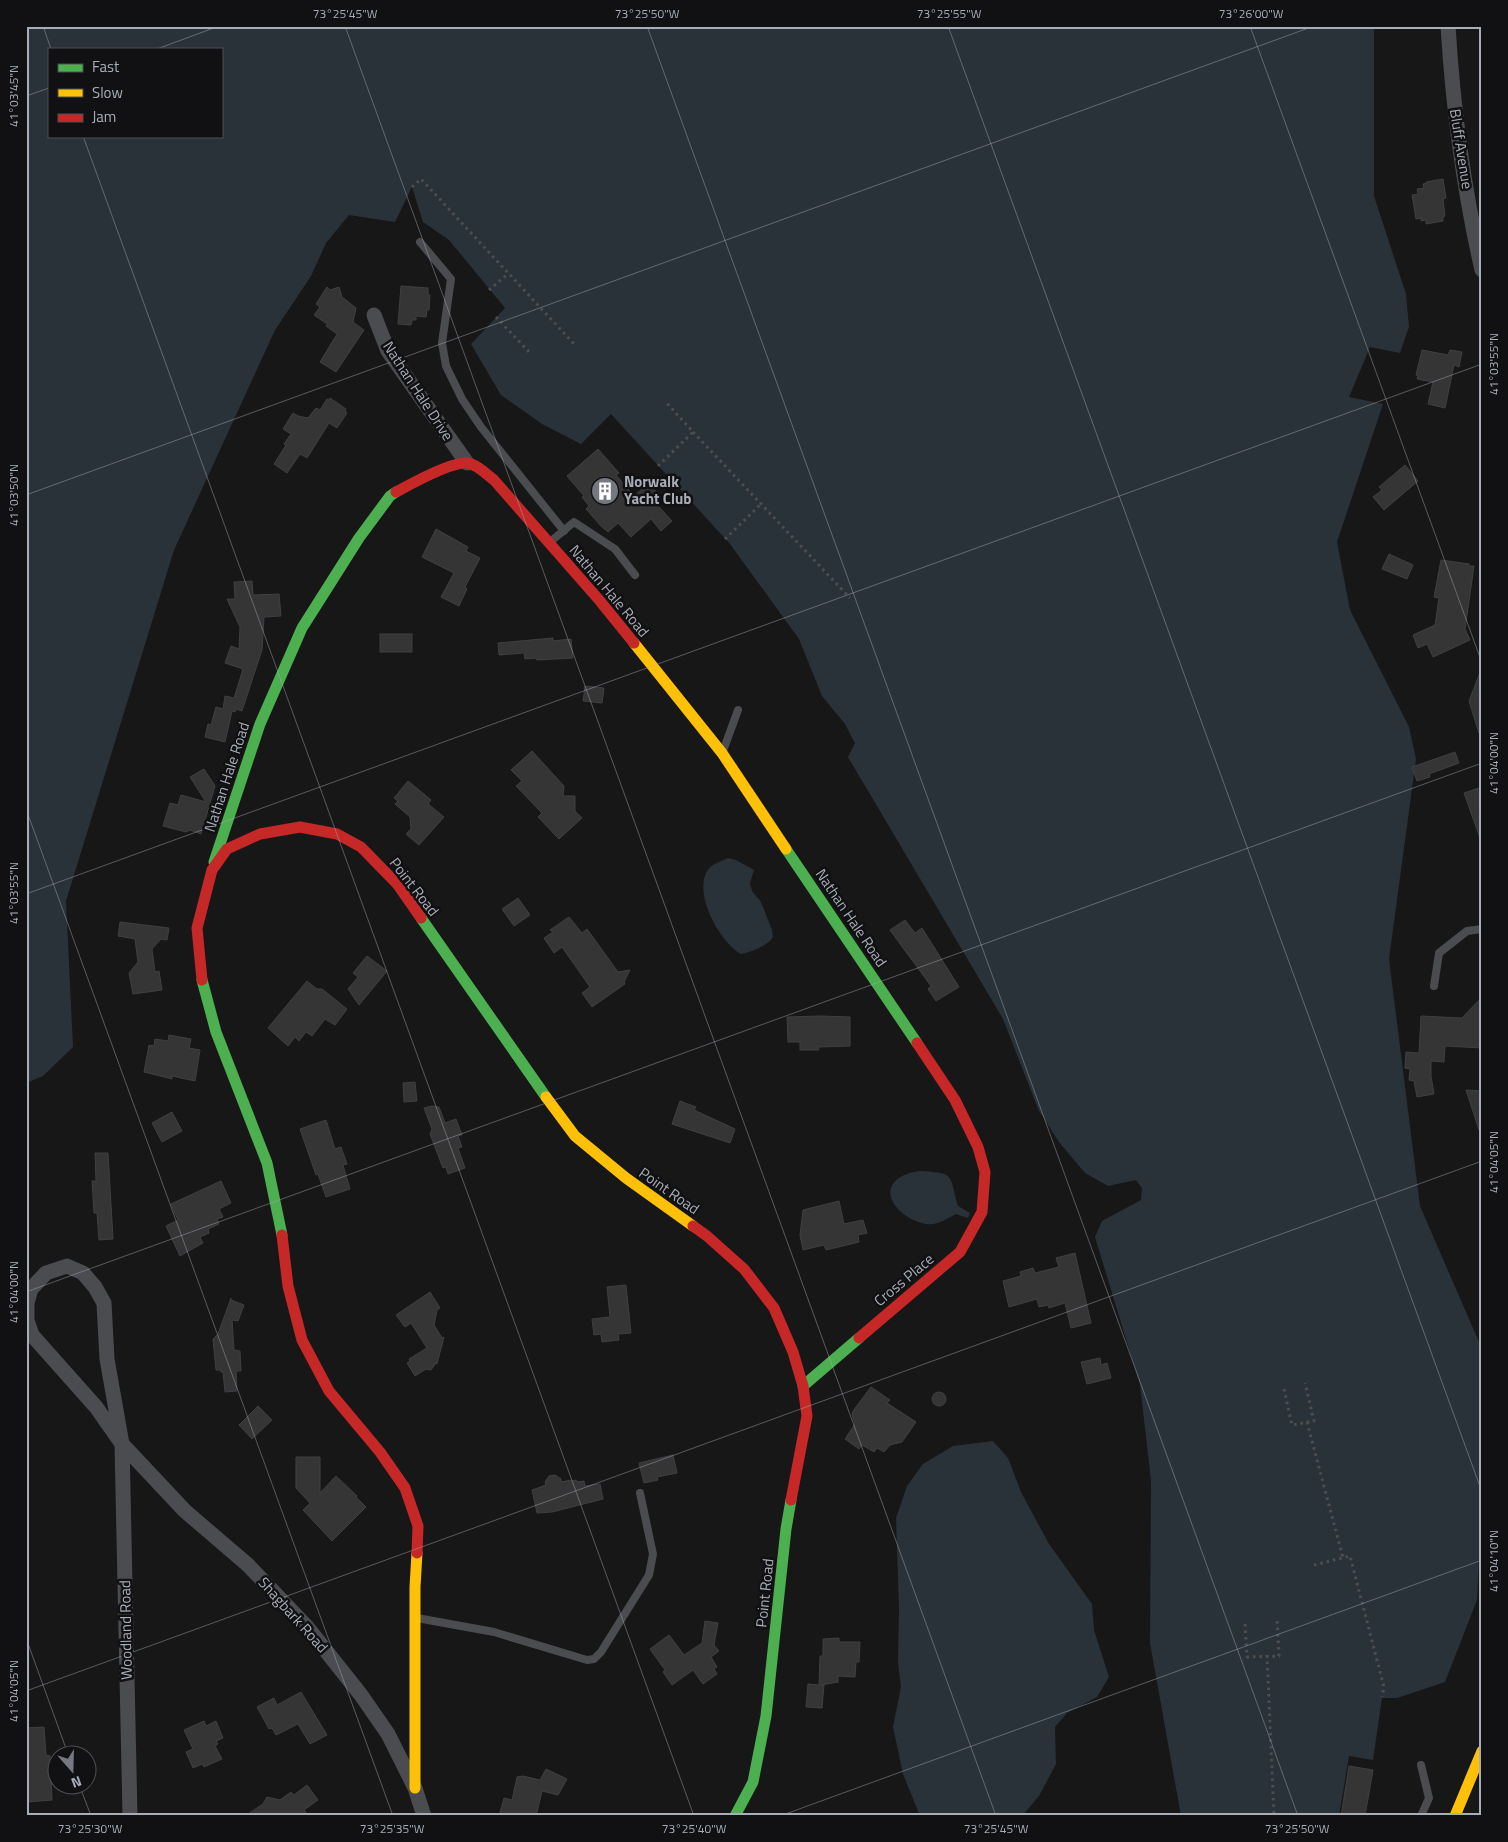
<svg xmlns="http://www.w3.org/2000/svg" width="1508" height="1842" viewBox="0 0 1508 1842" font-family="'Titillium Web',sans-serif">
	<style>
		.water { fill: #2a3239; fill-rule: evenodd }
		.building { fill: #353536; stroke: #3f4043 }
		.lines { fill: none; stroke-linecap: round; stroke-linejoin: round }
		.path { stroke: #4d4e52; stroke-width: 3; stroke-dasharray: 2.5 4; stroke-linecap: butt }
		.lane { stroke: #4b4c50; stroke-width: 8 }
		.street { stroke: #4b4c50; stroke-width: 15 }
		.fast { stroke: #4caf50; stroke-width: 11 }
		.slow { stroke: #ffc107; stroke-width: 11 }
		.jam { stroke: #c62828; stroke-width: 11 }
		.ticks { fill: none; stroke: #a8adb8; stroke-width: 1; stroke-opacity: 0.45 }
		.labels { text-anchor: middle; stroke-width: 5; stroke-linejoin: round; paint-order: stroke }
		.street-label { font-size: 15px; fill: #a8adb8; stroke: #111113 }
		.poi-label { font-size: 15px; font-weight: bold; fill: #a8adb8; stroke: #111113; text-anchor: start }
		.neatline { fill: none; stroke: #a8adb8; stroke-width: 2 }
		.ticks-label { font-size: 12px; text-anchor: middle; fill: #a8adb8 }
	</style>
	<rect width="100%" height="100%" fill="#171717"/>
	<!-- water -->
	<g class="water">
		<path d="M26,26H1374V196L1406,294L1409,327L1400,353L1370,347L1349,397L1383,404L1337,542L1350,610L1409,727L1416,759L1389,959L1420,1206L1482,1349V1493L1477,1600L1445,1682L1397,1698H1382L1373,1760L1349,1756L1339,1816H1181L1150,1643L1151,1480L1140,1385L1095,1237L1102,1221L1141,1200L1142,1188L1136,1180L1108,1186L1085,1173L1059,1142L1039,1111L1003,1019L848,757L855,743L845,724L822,696L799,639L730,544L611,414L581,444L542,424L501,395L471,344L505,308L449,240L423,222L412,187L395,222L349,215L326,243L311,276L275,330L174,550L66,901L73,1047L43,1076L26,1083ZM49,49H221V136H49Z"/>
		<path d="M728,858L736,860L754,870L750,883L752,891L761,902L772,930L773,937C767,946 752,952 741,954C720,942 695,897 706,873C710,864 720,862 728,858Z"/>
		<path d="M919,1171C955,1173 949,1173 958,1206L970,1213L968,1218L956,1214C948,1218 937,1226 926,1224C892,1217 870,1179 919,1171Z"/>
		<path d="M993,1441L1008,1458L1021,1492L1049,1544L1092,1604L1094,1630L1109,1677L1097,1697L1067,1713L1055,1727L1056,1764L1039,1796L1022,1816H920L903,1774L893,1727L901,1687L898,1663L899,1609L896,1518L907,1486L923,1464L953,1446Z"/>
	</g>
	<!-- building -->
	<g class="building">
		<path d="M1443,179L1446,198L1443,199L1445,216L1443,217V221L1426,224V220L1421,221V218L1416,219L1412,195L1418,194L1417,189L1424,188L1423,184L1427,183L1426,182Z"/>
		<path d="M401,286L428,288V295H430L429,310H427L426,317L416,316V320H412L411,325L398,324Z"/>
		<path d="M327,287L330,290L339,287L342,297L356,308L353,322L364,330L336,372L320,362L337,334L326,326L327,324L314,315L320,307L316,304Z"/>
		<path d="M1422,350L1448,355L1450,350L1462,352L1459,367L1454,365L1445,408L1428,404L1433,382L1417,379L1418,376L1416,375Z"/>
		<path d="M330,398L346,409L345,411L347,413L337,428L329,423L307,458L300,454L287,473L274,464L286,445L284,444L291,434L283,429L293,413L298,416L308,418L316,408L320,410L327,399L329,400Z"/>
		<path d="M598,449L619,473L616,475L634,496L649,483L657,493L651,498L672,521L661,531L651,519L631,537L618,523L608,532L601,526L586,509L589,506L582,497L584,496L567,476Z"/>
		<path d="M1405,465L1418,481L1384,510L1373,497L1382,490L1379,487Z"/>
		<path d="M436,529L468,547L466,551L480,558L465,587L467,589L459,606L441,597L454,573L422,557Z"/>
		<path d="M1389,554L1413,565L1407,579L1382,569Z"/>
		<path d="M1441,560L1469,564V566H1474L1465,629L1470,640L1433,657L1427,644L1418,648L1413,635L1435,625L1439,598L1434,597Z"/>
		<path d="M252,581L253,595L279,594L281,616L264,617L262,650L242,711L236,709L235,712L232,711L225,742L205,737L208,724L211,725L216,707L223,709L225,696L234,698L243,669L225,663L231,646L239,649L240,627L227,599H235L234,582Z"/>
		<rect x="380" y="634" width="32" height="18"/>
		<path d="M553,638V641L571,639L573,658L537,660L535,658L525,659L524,653L499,655L498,643Z"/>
		<path d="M1481,670L1482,732L1479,733L1469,701Z"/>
		<path d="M585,686L604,688L602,703L583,701Z"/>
		<path d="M532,751L564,786L563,796H575V811L582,818L559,839L538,817L542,813L516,786L522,781L511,770Z"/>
		<path d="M1455,752L1459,763L1429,774L1430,777L1417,781L1412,767Z"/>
		<path d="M204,769L215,786L201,834L190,830L186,832L163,826L170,803L178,805L181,795L206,802L190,777Z"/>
		<path d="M408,781L431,800L428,804L444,817L419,845L406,834L411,829L410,817L395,804L398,801L394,798Z"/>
		<path d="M1482,787V838H1480L1464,793Z"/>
		<path d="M518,898L530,915L514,926L502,909Z"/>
		<path d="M569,917L582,933L587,929L618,972L630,970L624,982L625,984L592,1007L582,993L590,987L562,947L554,953L544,938L553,932L550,930Z"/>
		<path d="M905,920L915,933L922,928L959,987L936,1001L928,989L931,986L890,930Z"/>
		<path d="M120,922L169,928L167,940L161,939L152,949L155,972L159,971L162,990L133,994L129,973L138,962L135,939L118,936Z"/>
		<path d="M367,956L387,971L359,1005L348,989L358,977L353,973Z"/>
		<path d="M307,981L317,989H322L347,1009L335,1025L325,1019L312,1036L306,1032L299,1041L295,1037L288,1046L268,1028Z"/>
		<path d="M1482,997V1048L1445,1046L1444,1062L1431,1061V1076L1434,1094L1417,1097L1414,1081L1409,1080L1410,1069L1405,1068L1406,1052L1419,1053L1421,1016L1462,1018Z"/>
		<path d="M821,1016L850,1017V1046L818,1047L819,1050H800V1042H788L787,1017Z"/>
		<path d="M169,1035L191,1039L189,1048L200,1050L195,1081L172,1076V1079L144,1072L149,1045L154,1046L155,1039L168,1041Z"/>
		<path d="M415,1082L417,1101L404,1102L403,1083Z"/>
		<path d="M1466,1090L1482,1091V1129L1479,1130Z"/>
		<path d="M680,1101L696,1107L694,1110L735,1129L730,1143L672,1124Z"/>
		<path d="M432,1106L439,1107L445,1123L456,1119L462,1135L458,1136L462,1147L458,1148L465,1168L448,1174L446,1167L443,1168L430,1134L432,1129L424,1108Z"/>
		<path d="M172,1112L182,1131L162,1142L152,1123Z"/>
		<path d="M326,1120L335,1149L341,1147L347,1164L343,1165L350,1189L326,1197L318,1174L316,1175L300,1129Z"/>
		<path d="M95,1153H108L113,1239L99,1240L97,1213H94L92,1181H96Z"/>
		<path d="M221,1181L231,1203L219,1209L223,1217L217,1219L219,1224L208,1229L209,1233L200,1237L203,1243L180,1256L166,1226L178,1220L171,1204Z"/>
		<path d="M839,1201L844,1224L863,1220L867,1233L858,1235L859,1242L826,1250L824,1245L803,1250L800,1235L803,1210Z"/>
		<path d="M1075,1253L1091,1323L1071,1328L1065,1303L1049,1308L1048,1305L1039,1307L1037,1299L1009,1307L1003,1281L1021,1276L1020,1272L1033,1268L1035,1273L1059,1267L1056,1258Z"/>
		<path d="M626,1285L631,1333L618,1334L619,1340L602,1342L601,1334L594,1335L592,1319L610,1317L607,1287Z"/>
		<path d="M430,1292L440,1308L437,1310L434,1325L442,1338L444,1337L437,1364L436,1363L431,1370L426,1369L415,1376L407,1363L410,1361L409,1359L427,1348L411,1323L405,1327L396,1315Z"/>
		<path d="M231,1298V1300L244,1305L238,1321L232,1320L234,1350L240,1351L241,1371H236L237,1391L225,1392L223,1372H221L220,1370H216L213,1339L218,1334Z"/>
		<path d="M1100,1358L1101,1365L1107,1363L1111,1378L1087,1384L1081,1362Z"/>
		<path d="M871,1387L890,1400L887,1403L916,1422L902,1442L890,1445L884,1452L877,1448L874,1452L862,1445L859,1449L845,1439L855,1424L852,1415L853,1411Z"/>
		<circle cx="939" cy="1399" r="7"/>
		<path d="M258,1406L272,1420L252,1439L239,1425Z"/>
		<path d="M673,1455L677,1473L657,1477L658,1480L644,1483L639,1463Z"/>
		<path d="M296,1457H320V1493L336,1476L357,1496L356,1497L366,1507L332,1541L303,1510L310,1503L296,1488Z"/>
		<path d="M555,1475L561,1479V1482L571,1480L572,1481L576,1480L577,1482L584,1481L585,1486L600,1484L603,1499L552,1512L537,1513L532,1490L546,1485L545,1482L549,1476Z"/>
		<path d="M705,1621L718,1623L714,1645L719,1651L711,1657L717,1667L714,1669L717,1674L703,1684L693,1670L672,1685L663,1672L665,1670L650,1649L669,1635L684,1655L702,1643Z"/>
		<path d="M839,1638V1642H860L859,1662H856L855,1677L838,1676V1682L821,1685H824L822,1708L806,1707L808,1684L819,1685L820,1656H823V1639Z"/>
		<path d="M301,1692L327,1735L310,1744L298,1724L276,1735L272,1728L269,1729L257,1707L274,1698L277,1705Z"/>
		<path d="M204,1721L206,1726L216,1721L223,1738L216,1741L218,1744L215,1746L222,1759L204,1767L202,1764L193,1768L186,1752L193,1749L184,1730Z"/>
		<path d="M44,1727L46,1755L50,1756L52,1800L26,1802V1728Z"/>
		<path d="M1349,1766L1373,1770L1365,1816H1341Z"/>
		<path d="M546,1769L567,1779L558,1795L542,1791L536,1816H499L504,1798L512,1800L517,1777L523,1776L540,1780Z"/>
		<path d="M307,1785L318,1800L304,1810L309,1816H245L263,1804L267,1797L280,1800L291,1792L294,1795Z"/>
	</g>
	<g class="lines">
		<!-- path -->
		<g class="path">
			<path d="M412,187L421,179L575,345"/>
			<path d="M489,290L509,273"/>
			<path d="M496,317L530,353"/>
			<path d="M693,432L850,598"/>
			<path d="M658,466L693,432L665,401"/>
			<path d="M725,539L761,504"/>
			<path d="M1284,1389L1292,1425L1314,1421L1305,1383"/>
			<path d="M1307,1422L1343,1558"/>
			<path d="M1314,1565L1350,1556L1384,1687L1382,1697"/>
			<path d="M1245,1624L1247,1657L1279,1656L1277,1618"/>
			<path d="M1267,1655L1274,1816"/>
		</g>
		<!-- lane -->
		<g class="lane">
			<path d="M420,242L451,279L442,343L446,366L462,399L481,427L564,531"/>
			<path d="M550,542L574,522L615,549L635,575"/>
			<path d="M723,751L738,710"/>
			<path d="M1434,986L1439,953L1467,931L1482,929"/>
			<path d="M417,1618L494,1632L587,1660L594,1659L601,1652L649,1575L653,1554L640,1493"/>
			<path d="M1421,1765L1429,1798L1421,1816"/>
		</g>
		<!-- street -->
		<g class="street">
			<path d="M1448,26C1453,108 1464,191 1482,270"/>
			<path d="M374,315L388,351L467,463"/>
			<path d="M130,1816L122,1444L107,1359L104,1303L95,1287L83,1273L67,1266L46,1273L31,1289L27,1303V1320L32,1335L96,1407L122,1444L185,1511L248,1565L307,1627L361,1695L388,1734L415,1788L424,1816"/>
		</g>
		<!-- fast -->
		<g class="fast">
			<path d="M786,849L917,1043"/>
			<path d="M214,862L260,724L302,628L359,538L390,496L396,492"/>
			<path d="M421,918L546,1097"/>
			<path d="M202,980L216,1032L267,1163L282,1235"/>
			<path d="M803,1386L859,1338"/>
			<path d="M735,1816L753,1782L766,1716L786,1529L791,1500"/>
		</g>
		<!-- slow -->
		<g class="slow">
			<path d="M634,643L722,753L786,849"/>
			<path d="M546,1097L575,1136L626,1178L693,1226"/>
			<path d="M415,1788V1587L417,1553"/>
			<path d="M1455,1816L1482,1751"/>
		</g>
		<!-- jam -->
		<g class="jam">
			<path d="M396,492C411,484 452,461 468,463C478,465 486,474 494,480L600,601L634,643"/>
			<path d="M202,980L197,928L212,870L227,849L260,834L300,827L337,834L361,847L398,885L421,918"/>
			<path d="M693,1226L707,1236L744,1269L774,1308L793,1352L803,1386L807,1416L791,1500"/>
			<path d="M282,1235L288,1286L302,1340L329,1391L380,1452L405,1488L418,1526L417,1553"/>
			<path d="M859,1338L960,1252L982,1212L985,1172L978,1147L955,1100L917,1043"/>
		</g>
	</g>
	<!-- ticks -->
	<path class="ticks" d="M43,26L51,49M345,26L996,1816M647,26L1298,1816M948,26L1482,1492M1250,26L1482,663M157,49L219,26M26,96L49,88M83,136L694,1816M26,495L1314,26M26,809L393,1816M26,894L1482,364M26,1292L1482,763M26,1638L68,1754M26,1691L1482,1161M79,1784L91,1816M780,1816L1482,1560"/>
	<!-- icons -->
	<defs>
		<g id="building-disc" transform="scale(1.4375)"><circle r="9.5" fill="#757880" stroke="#111113"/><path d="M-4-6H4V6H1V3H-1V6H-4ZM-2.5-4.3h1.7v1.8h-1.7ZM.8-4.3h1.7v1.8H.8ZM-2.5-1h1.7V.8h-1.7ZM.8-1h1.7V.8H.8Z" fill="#fff"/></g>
	</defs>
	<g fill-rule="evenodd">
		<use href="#building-disc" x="605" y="491"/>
	</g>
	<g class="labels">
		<!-- street labels -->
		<g class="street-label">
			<text transform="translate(1461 149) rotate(81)" y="5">Bluff Avenue</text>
			<text transform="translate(418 391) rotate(57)" y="5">Nathan Hale Drive</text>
			<text transform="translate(609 591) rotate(50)" y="5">Nathan Hale Road</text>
			<text transform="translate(227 777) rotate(-72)" y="5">Nathan Hale Road</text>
			<text transform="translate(414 887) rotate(52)" y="5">Point Road</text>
			<text transform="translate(851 918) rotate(56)" y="5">Nathan Hale Road</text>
			<text transform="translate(669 1191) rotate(35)" y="5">Point Road</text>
			<text transform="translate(904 1280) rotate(-40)" y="5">Cross Place</text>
			<text transform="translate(765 1593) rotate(-84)" y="5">Point Road</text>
			<text transform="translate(293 1615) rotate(48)" y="5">Shagbark Road</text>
			<text transform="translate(126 1630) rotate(-91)" y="5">Woodland Road</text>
		</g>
		<!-- poi labels -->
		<g class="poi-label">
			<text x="624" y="487">Norwalk<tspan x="624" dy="17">Yacht Club</tspan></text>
		</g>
	</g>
	<!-- border -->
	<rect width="1508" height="1842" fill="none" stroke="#111113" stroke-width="55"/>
	<!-- legend -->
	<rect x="48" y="48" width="175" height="90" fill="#111113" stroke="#4d4f55"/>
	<rect x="58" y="64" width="25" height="8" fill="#4caf50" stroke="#4d4f55"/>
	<text x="92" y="72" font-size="15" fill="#a8adb8">Fast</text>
	<rect x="58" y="89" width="25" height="8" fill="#ffc107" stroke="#4d4f55"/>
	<text x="92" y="98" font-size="15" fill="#a8adb8">Slow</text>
	<rect x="58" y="114" width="25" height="8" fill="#c62828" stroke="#4d4f55"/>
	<text x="92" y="122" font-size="15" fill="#a8adb8">Jam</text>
	<!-- north arrow -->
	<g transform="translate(72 1770) rotate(160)"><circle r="24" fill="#111113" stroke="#4d4f55"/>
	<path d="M0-4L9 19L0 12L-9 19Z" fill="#757880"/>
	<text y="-8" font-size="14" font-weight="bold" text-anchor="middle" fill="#a8adb8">N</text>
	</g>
	<rect x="28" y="28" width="1452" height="1786" class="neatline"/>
	<g class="ticks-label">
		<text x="345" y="18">73°25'45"W</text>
		<text x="647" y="18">73°25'50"W</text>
		<text x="949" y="18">73°25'55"W</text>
		<text x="1251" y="18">73°26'00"W</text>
		<text transform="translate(14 96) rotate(-90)" y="4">41°03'45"N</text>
		<text transform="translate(1494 364) rotate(-90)" y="4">41°03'55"N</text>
		<text transform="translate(14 495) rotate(-90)" y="4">41°03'50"N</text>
		<text transform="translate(1494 763) rotate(-90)" y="4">41°04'00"N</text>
		<text transform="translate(14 893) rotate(-90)" y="4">41°03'55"N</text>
		<text transform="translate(1494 1162) rotate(-90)" y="4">41°04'05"N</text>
		<text transform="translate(14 1292) rotate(-90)" y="4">41°04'00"N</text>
		<text transform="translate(1494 1561) rotate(-90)" y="4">41°04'10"N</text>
		<text transform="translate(14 1691) rotate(-90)" y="4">41°04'05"N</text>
		<text x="90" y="1833">73°25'30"W</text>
		<text x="392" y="1833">73°25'35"W</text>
		<text x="694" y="1833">73°25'40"W</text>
		<text x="996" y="1833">73°25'45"W</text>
		<text x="1297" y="1833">73°25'50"W</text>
	</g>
</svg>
